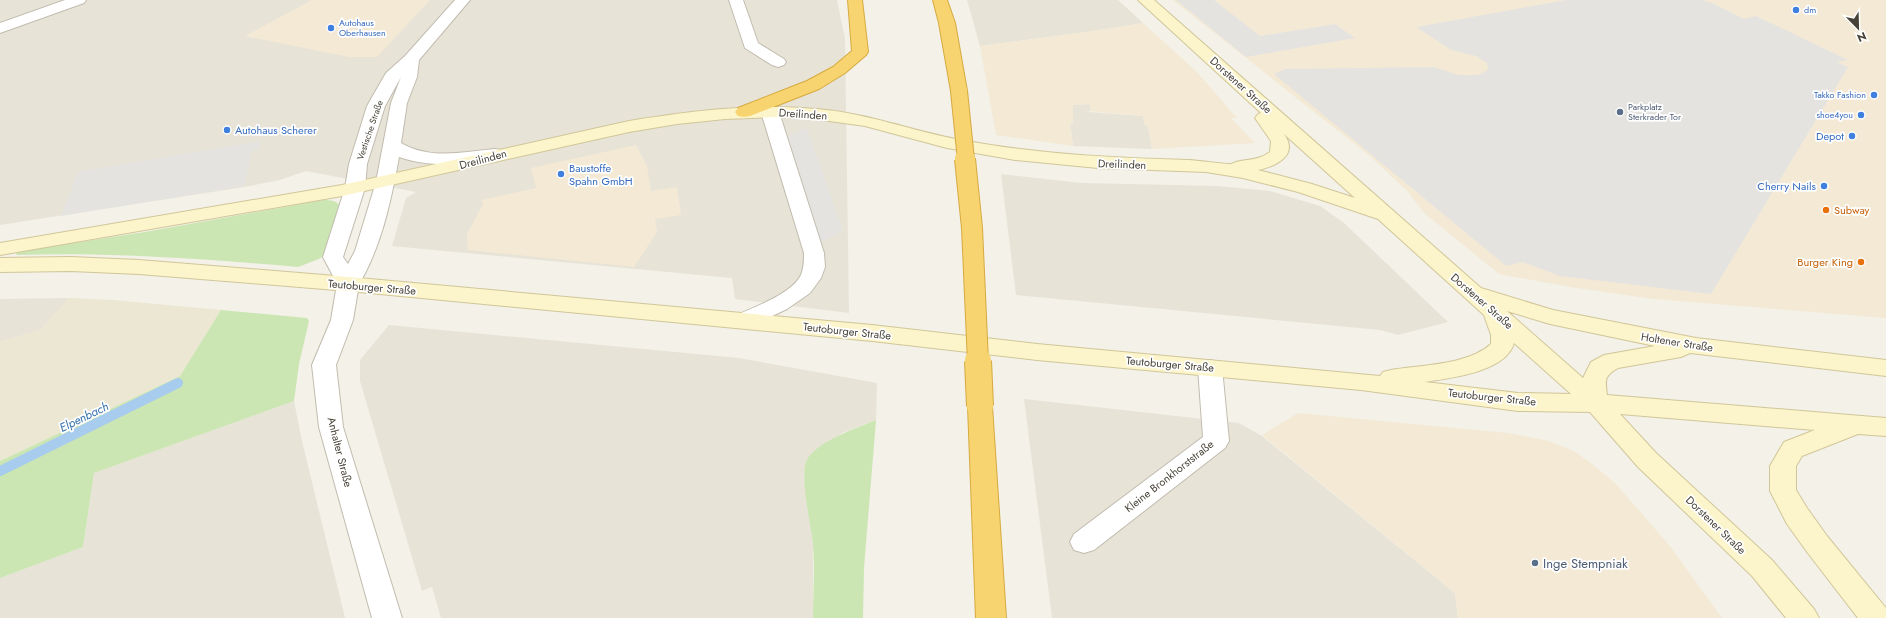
<svg xmlns="http://www.w3.org/2000/svg" width="1886" height="618" viewBox="0 0 1886 618" font-family="Jost,sans-serif">
	<style>
		.residential { fill: #e7e3d7 }
		.commercial { fill: #f4e9d5 }
		.education { fill: #ece7d3 }
		.green { fill: #cbe6b3 }
		.parking { fill: #e5e3e0 }
		.lines { fill: none; stroke-linecap: round; stroke-linejoin: round }
		.stream { stroke: #a8cced; stroke-width: 10 }
		.minor-casing { stroke: #c1bcae; stroke-width: 2 }
		.tertiary-casing { stroke: #c1bcae; stroke-width: 2 }
		.secondary-casing { stroke: #d1c69a; stroke-width: 2 }
		.motorway-casing { stroke: #d6aa40; stroke-width: 2 }
		.minor { fill: #fff; fill-rule: evenodd }
		.tertiary { fill: #fff; fill-rule: evenodd }
		.secondary { fill: #fcf4ca; fill-rule: evenodd }
		.motorway { fill: #f7d470; fill-rule: evenodd }
		.motorway-bridge-far2-casing { stroke: #d6aa40; stroke-width: 18; stroke-linecap: butt }
		.motorway-bridge-far1-casing { stroke: #d6aa40; stroke-width: 22; stroke-linecap: butt }
		.motorway-bridge-casing { stroke: #d6aa40; stroke-width: 28; stroke-linecap: butt }
		.motorway-bridge-far2 { stroke: #f7d470; stroke-width: 16 }
		.motorway-bridge-far1 { stroke: #f7d470; stroke-width: 20 }
		.motorway-bridge { stroke: #f7d470; stroke-width: 26 }
		.shop-dot { fill: #3f7fe0; stroke: #fff; stroke-width: 1.5 }
		.service-dot { fill: #5c6f8a; stroke: #fff; stroke-width: 1.5 }
		.food-dot { fill: #e8710a; stroke: #fff; stroke-width: 1.5 }
		.labels { text-anchor: middle; stroke-width: 3.5; stroke-linejoin: round; paint-order: stroke }
		.far-shop-label { font-size: 9px; fill: #366cbe; stroke: #fff; text-anchor: start }
		.far-service-label { font-size: 9px; fill: #4e5e75; stroke: #fff; text-anchor: start }
		.far-street-label { font-size: 9px; fill: #474237; stroke: #fff }
		.street-label { font-size: 11px; fill: #474237; stroke: #fff }
		.shop-label { font-size: 11px; fill: #366cbe; stroke: #fff; text-anchor: start }
		.food-label { font-size: 11px; fill: #c56008; stroke: #fff; text-anchor: start }
		.water-label { font-size: 12px; font-style: italic; fill: #3572ae; stroke: #fff }
		.near-service-label { font-size: 13px; fill: #4e5e75; stroke: #fff; text-anchor: start }
	</style>
	<rect width="100%" height="100%" fill="#f3f1e8"/>
	<!-- residential -->
	<g class="residential">
		<path d="M0,0H837L845,39L849,313L735,299L732,278L392,246L406,198L416,192L306,171L280,180L244,187L0,225Z"/>
		<path d="M967,0H1118L1143,23L1087,32L980,46Z"/>
		<path d="M1089,104L1091,109L1089,112L1143,116L1145,125L1148,126L1152,149L1073,146L1070,124L1073,123V105Z"/>
		<path d="M1001,174L1082,183L1218,186L1270,191L1320,206L1344,223L1448,322L1398,335L1380,330L1016,295Z"/>
		<path d="M69,298L40,330L0,342V299Z"/>
		<path d="M389,325L739,358L877,383L876,420L842,433L806,461L804,474L813,545V618H441L432,587L422,591L360,381V360Z"/>
		<path d="M1024,399L1239,423L1262,436L1455,593L1458,618H1052Z"/>
		<path d="M294,401L302,441L345,618H0V578L83,547L94,473Z"/>
	</g>
	<!-- commercial -->
	<g class="commercial">
		<path d="M312,0H430L377,57H349L245,36Z"/>
		<path d="M1173,0H1886V318L1653,299L1570,287L1499,274L1424,213L1408,192L1371,157Z"/>
		<path d="M1143,23L1197,72L1237,118H1231L1255,143L1152,149L1148,126H1145L1143,116L1089,111L1091,109L1089,104L1073,105V123L1070,124L1073,146L996,135L980,46L1087,32Z"/>
		<path d="M636,145L647,166L651,191L677,187L681,215L655,219L657,232L634,267L468,250L467,234L483,204L482,200L536,188L531,168Z"/>
		<path d="M1298,413L1508,433L1549,441L1574,451L1592,464L1615,483L1670,546L1722,618H1458L1455,593L1262,435Z"/>
	</g>
	<!-- education -->
	<path class="education" d="M69,298L113,300L221,310L180,376L0,461V342L40,330Z"/>
	<!-- green -->
	<g class="green">
		<path d="M323,200C331,200 337,200 341,208L327,253L319,259L298,267C204,259 111,252 17,255L16,253L21,251L145,232Z"/>
		<path d="M221,310L307,318L309,321L299,364L294,401L94,473L83,547L0,578V461L180,376Z"/>
		<path d="M876,420L864,568L863,618H813C813,594 815,568 813,544C811,525 800,478 806,462C814,442 857,428 876,420Z"/>
	</g>
	<!-- parking -->
	<g class="parking">
		<path d="M1176,0H1214L1260,36L1335,24L1355,38L1246,57Z"/>
		<path d="M1566,0H1701L1710,2L1744,19L1756,16L1848,60L1837,62L1848,67L1711,294L1560,276L1523,262L1506,266L1274,74L1285,69L1434,67L1458,75H1478L1488,70L1487,63L1476,56L1451,50L1416,27Z"/>
		<path d="M807,128L843,231L812,247L779,140Z"/>
		<path d="M261,141L259,149L252,151L244,186L61,216L78,172Z"/>
	</g>
	<g class="lines">
		<!-- stream -->
		<path class="stream" d="M0,471L178,383"/>
		<!-- minor casing -->
		<g class="minor-casing">
			<g id="minor">
				<path d="M65,0H86L84,3L0,33V23Z"/>
				<path d="M729,0H743L758,43L784,59L786,62L784,65L778,67L772,65L745,48Z"/>
				<path d="M770,107L776,108L779,112L824,253L825,267L821,278L810,293L787,309L751,326L743,328L735,326L732,321L735,316C754,307 792,294 801,275C804,267 804,261 804,253L761,112L764,108Z"/>
				<path d="M348,277L356,279L359,284L353,320L336,365L343,427L402,618H372L319,427L312,365L331,320L337,284L340,279Z"/>
				<path d="M1210,360L1218,362L1222,368L1229,441L1225,448L1094,550L1084,553L1074,550L1070,542L1074,534L1203,437L1198,368L1202,362Z"/>
			</g>
		</g>
		<!-- tertiary casing -->
		<g class="tertiary-casing">
			<path id="tertiary" d="M455,0H470L419,60L417,77L407,103L401,143C430,160 463,152 495,149L501,150L504,154L501,158L495,159C462,164 431,168 399,157C391,201 381,250 356,289L348,291L340,289L323,257L345,188L349,164L367,106L386,73L405,56ZM401,77L391,103L376,182L355,251L348,264L343,257L365,188L367,164L385,106Z"/>
		</g>
		<!-- secondary casing -->
		<g class="secondary-casing">
			<path id="secondary" d="M1138,0H1154L1481,288L1553,310L1696,338L1886,360V376L1690,353L1681,357L1618,368C1604,376 1605,380 1607,395L1886,418V436L1858,434L1802,456L1796,466V490L1807,508L1827,536L1886,608V618H1858L1807,552L1787,524L1770,491V466L1784,442L1815,430L1620,414L1656,453L1772,560L1814,609L1819,618H1786L1752,576L1638,467L1590,412L1518,411L1361,390L1037,360L872,341L348,291L139,274L71,271L0,272V258L71,257L139,260L348,277L872,325L1037,344L1380,376L1383,372L1391,370C1421,365 1468,365 1491,344V335L1484,315L1378,219L1298,192L1243,178L1206,172L1098,168L1015,160L947,148L865,126L808,118L774,117L725,119L677,124L629,132L342,196L0,255V243L342,185L629,121C691,111 754,103 817,109C867,113 912,131 961,140C1036,154 1112,158 1189,160C1202,161 1215,163 1228,164C1231,165 1233,163 1236,162C1249,159 1259,160 1270,152L1271,141L1255,118L1258,114L1261,113ZM1284,134L1355,198L1312,184L1258,170C1277,166 1299,155 1284,134ZM1507,311L1550,324L1655,346L1604,355L1591,362L1583,378ZM1514,343L1571,394L1518,393L1425,382C1451,378 1506,372 1514,343Z"/>
		</g>
		<!-- motorway casing -->
		<g class="motorway-casing">
			<g id="motorway">
				<path d="M848,0H862L868,52L866,55L845,73L819,89L750,116L744,117L738,116L735,112L738,108L807,81L833,67L852,51Z"/>
				<path d="M933,0H947L955,23L967,91L965,95L959,96L953,95L951,91L939,23Z"/>
				<path d="M980,397L989,400L992,406L1006,618H976L968,406L971,400Z"/>
			</g>
		</g>
		<!-- minor -->
		<use href="#minor" class="minor"/>
		<!-- tertiary -->
		<use href="#tertiary" class="tertiary"/>
		<!-- secondary -->
		<use href="#secondary" class="secondary"/>
		<!-- motorway -->
		<use href="#motorway" class="motorway"/>
		<!-- motorway-bridge-far2 casing -->
		<g class="motorway-bridge-far2-casing">
			<path id="motorway-bridge-far2" d="M959,91L966,160"/>
		</g>
		<!-- motorway-bridge-far1 casing -->
		<g class="motorway-bridge-far1-casing">
			<path id="motorway-bridge-far1" d="M965,159L972,228L978,362"/>
		</g>
		<!-- motorway-bridge casing -->
		<g class="motorway-bridge-casing">
			<path id="motorway-bridge" d="M978,361L980,406"/>
		</g>
		<!-- motorway-bridge-far2 -->
		<use href="#motorway-bridge-far2" class="motorway-bridge-far2"/>
		<!-- motorway-bridge-far1 -->
		<use href="#motorway-bridge-far1" class="motorway-bridge-far1"/>
		<!-- motorway-bridge -->
		<use href="#motorway-bridge" class="motorway-bridge"/>
	</g>
	<!-- markers -->
	<g class="shop-dot">
		<circle cx="1796" cy="10" r="4"/>
		<circle cx="331" cy="28" r="4"/>
		<circle cx="1874" cy="95" r="4"/>
		<circle cx="1861" cy="115" r="4"/>
		<circle cx="227" cy="130" r="4"/>
		<circle cx="1852" cy="136" r="4"/>
		<circle cx="561" cy="174" r="4"/>
		<circle cx="1824" cy="186" r="4"/>
	</g>
	<g class="service-dot">
		<circle cx="1620" cy="112" r="4"/>
		<circle cx="1535" cy="563" r="4"/>
	</g>
	<g class="food-dot">
		<circle cx="1826" cy="210" r="4"/>
		<circle cx="1861" cy="262" r="4"/>
	</g>
	<g class="labels">
		<!-- far-shop labels -->
		<g class="far-shop-label">
			<text x="1804" y="13">dm</text>
			<text x="339" y="26">Autohaus<tspan x="339" dy="10">Oberhausen</tspan></text>
			<text x="1866" y="98" text-anchor="end">Takko Fashion</text>
			<text x="1853" y="118" text-anchor="end">shoe4you</text>
		</g>
		<!-- far-service labels -->
		<g class="far-service-label">
			<text x="1628" y="110">Parkplatz<tspan x="1628" dy="10">Sterkrader Tor</tspan></text>
		</g>
		<!-- far-street labels -->
		<g class="far-street-label">
			<text transform="translate(370 130) rotate(-71)" y="3">Vestische Straße</text>
		</g>
		<!-- street labels -->
		<g class="street-label">
			<text transform="translate(1241 85) rotate(42)" y="4">Dorstener Straße</text>
			<text transform="translate(803 114) rotate(4)" y="4">Dreilinden</text>
			<text transform="translate(483 159) rotate(-15)" y="4">Dreilinden</text>
			<text transform="translate(1122 164) rotate(2)" y="4">Dreilinden</text>
			<text transform="translate(372 287) rotate(5)" y="4">Teutoburger Straße</text>
			<text transform="translate(1482 301) rotate(41)" y="4">Dorstener Straße</text>
			<text transform="translate(847 331) rotate(6)" y="4">Teutoburger Straße</text>
			<text transform="translate(1677 342) rotate(9)" y="4">Holtener Straße</text>
			<text transform="translate(1170 364) rotate(5)" y="4">Teutoburger Straße</text>
			<text transform="translate(1492 397) rotate(6)" y="4">Teutoburger Straße</text>
			<text transform="translate(340 452) rotate(76)" y="4">Anhalter Straße</text>
			<text transform="translate(1169 476) rotate(-38)" y="4">Kleine Bronkhorststraße</text>
			<text transform="translate(1716 525) rotate(44)" y="4">Dorstener Straße</text>
		</g>
		<!-- shop labels -->
		<g class="shop-label">
			<text x="235" y="134">Autohaus Scherer</text>
			<text x="1844" y="140" text-anchor="end">Depot</text>
			<text x="569" y="172">Baustoffe<tspan x="569" dy="13">Spahn GmbH</tspan></text>
			<text x="1816" y="190" text-anchor="end">Cherry Nails</text>
		</g>
		<!-- food labels -->
		<g class="food-label">
			<text x="1834" y="214">Subway</text>
			<text x="1853" y="266" text-anchor="end">Burger King</text>
		</g>
		<!-- water labels -->
		<g class="water-label">
			<text transform="translate(84 417) rotate(-26)" y="4">Elpenbach</text>
		</g>
		<!-- near-service labels -->
		<g class="near-service-label">
			<text x="1543" y="568">Inge Stempniak</text>
		</g>
	</g>
	<!-- north arrow -->
	<g transform="translate(1858 28) rotate(157)" stroke="#ffffff" stroke-width="3" paint-order="stroke">
	<path d="M0-3L7 15L0 10L-7 15Z" fill="#474237"/>
	<text y="-6" font-size="11" font-weight="bold" text-anchor="middle" fill="#474237">N</text>
	</g>
</svg>
